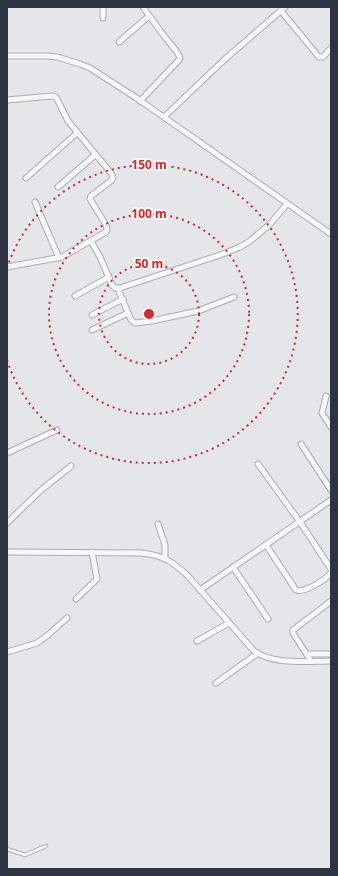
<svg xmlns="http://www.w3.org/2000/svg" width="338" height="876" viewBox="0 0 338 876" font-family="'Noto Sans',sans-serif">
	<style>
		.lines { fill: none; stroke-linecap: round; stroke-linejoin: round }
		.lane-casing { stroke: #a9adb4; stroke-width: 4.5 }
		.street-casing { stroke: #a9adb4; stroke-width: 7 }
		.lane { stroke: #f6f7f9; stroke-width: 2.5 }
		.street { stroke: #f6f7f9; stroke-width: 5 }
		.ring { fill: none; stroke: #d62828; stroke-width: 2; stroke-dasharray: 2 4 }
		.centre { fill: #d62828; stroke: #f3f5f8; stroke-width: 2 }
		.ring-label { font-size: 12px; text-anchor: middle; font-weight: bold; fill: #d62828; stroke: #f3f5f8; stroke-width: 4; stroke-linejoin: round; paint-order: stroke }
	</style>
	<rect width="100%" height="100%" fill="#e4e6ea"/>
	<g class="lines">
		<!-- lane casing -->
		<g class="lane-casing">
			<path id="lane" d="M7,849L25,855L46,846"/>
		</g>
		<!-- street casing -->
		<g class="street-casing">
			<g id="street">
				<path d="M281,11L319,57H323L331,48"/>
				<path d="M103,18V7"/>
				<path d="M119,42L149,16"/>
				<path d="M7,56H48L57,57L80,64L90,68L138,99L331,234"/>
				<path d="M7,100L52,96L56,97L68,121L111,173L113,177L112,180L91,196L90,199L106,225L107,230L106,232L62,257L7,267"/>
				<path d="M140,101L179,60L180,58L177,52L161,32L143,7"/>
				<path d="M164,117L224,60L285,7"/>
				<path d="M26,178L77,133"/>
				<path d="M58,187L95,155"/>
				<path d="M35,202L59,258"/>
				<path d="M91,241L100,257L112,285L115,288H120L220,255L240,247L250,241L269,225L287,204"/>
				<path d="M118,289L131,320L135,323L152,321L198,311L234,297"/>
				<path d="M75,296L109,277"/>
				<path d="M92,315L123,299"/>
				<path d="M92,330L128,313"/>
				<path d="M326,396L322,413L331,427"/>
				<path d="M301,444L331,490"/>
				<path d="M7,453L57,430"/>
				<path d="M258,464L300,522L331,569"/>
				<path d="M7,523L40,491L71,466"/>
				<path d="M158,524L165,545V558"/>
				<path d="M266,545L296,590C305,593 325,580 331,573"/>
				<path d="M7,552L141,553C163,555 173,562 188,576L254,651C273,665 308,661 331,661"/>
				<path d="M233,567L268,619"/>
				<path d="M200,590L331,500"/>
				<path d="M76,599L97,579L92,552"/>
				<path d="M197,641L229,623"/>
				<path d="M7,652L37,643L48,635L67,618"/>
				<path d="M307,654H331"/>
				<path d="M311,661L293,633V630L331,601"/>
				<path d="M216,683L258,653"/>
			</g>
		</g>
		<!-- lane -->
		<use href="#lane" class="lane"/>
		<!-- street -->
		<use href="#street" class="street"/>
	</g>
	<!-- distance rings -->
	<g class="ring">
		<circle cx="149" cy="314" r="50"/>
		<circle cx="149" cy="314" r="100"/>
		<path d="M7 268A149 149 0 1 1 7 360"/>
	</g>
	<circle cx="149" cy="314" r="6" class="centre"/>
	<g class="ring-label">
		<text x="149" y="169">150 m</text>
		<text x="149" y="218">100 m</text>
		<text x="149" y="268">50 m</text>
	</g>
	<!-- border -->
	<rect width="338" height="876" fill="none" stroke="#2d3441" stroke-width="16"/>
</svg>
